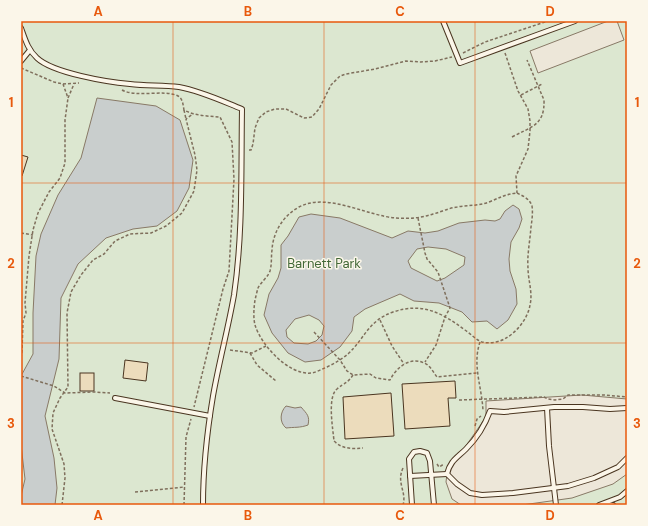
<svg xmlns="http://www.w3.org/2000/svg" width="648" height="526" viewBox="0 0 648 526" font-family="'DM Sans',sans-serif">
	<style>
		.green { fill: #dce7d0; stroke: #887966 }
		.parking { fill: #ede7d9; stroke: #887966 }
		.water { fill: #c9cecd; stroke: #887966; fill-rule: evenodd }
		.building { fill: #ecdcbc; stroke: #4a3520 }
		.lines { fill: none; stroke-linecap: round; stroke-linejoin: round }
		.lane-casing { stroke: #4a3520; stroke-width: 6 }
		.path { stroke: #7f6f5c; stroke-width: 1.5; stroke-dasharray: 3 2; stroke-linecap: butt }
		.lane { stroke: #fbf6e9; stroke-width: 4 }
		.grid { fill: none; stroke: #e8590c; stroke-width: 1; stroke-opacity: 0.55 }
		.labels { text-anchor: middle; stroke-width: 3; stroke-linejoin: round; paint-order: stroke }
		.park-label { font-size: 13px; fill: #436837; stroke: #fbf6e9 }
		.neatline { fill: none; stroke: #e8590c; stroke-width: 1.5 }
		.grid-label { font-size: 13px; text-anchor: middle; font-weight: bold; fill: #e8590c }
	</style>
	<rect width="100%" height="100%" fill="#fbf6e9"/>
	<!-- green -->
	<rect class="green" x="21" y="21" width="606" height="484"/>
	<!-- parking -->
	<g class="parking">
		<path d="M608,21H617L624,40L538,73L530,51Z"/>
		<path d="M582,395L627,399V474L613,484L572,498L522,505H461L452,499L446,482L448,465L463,450L486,417V401Z"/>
	</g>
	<!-- water -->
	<g class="water">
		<path d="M97,98L156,106L180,120L193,160L189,188L177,211L157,226L133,229L106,238L78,264L61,298L59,359L45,416L54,458L57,488L55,505H21V496L25,479L21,445V376L33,354V313L36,256L41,234L58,195L81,158Z"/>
		<path d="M513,205L519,209L522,219L519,228L511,242L509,259L510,271L516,289L517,304L508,320L497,329L487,321L472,322L462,312L439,303L414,301L400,294L365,309L354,317L352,331L340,347L321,360L305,362L288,353L272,333L264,315L269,294L278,278L281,268V245L288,236L299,217L311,214L340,218L392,238L408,231L425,233L438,231L459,223L485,220L495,221L500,219L505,211ZM428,247L446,249L465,257L464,265L445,278L437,281L411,268L408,261L417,249ZM309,315L319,320L324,326L322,335L316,341L308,344L294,343L287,337L286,330L295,319Z"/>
		<path d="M286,406L295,408L301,407C307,414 310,416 308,425C300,428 294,427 286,428C279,422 280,412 286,406Z"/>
	</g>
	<!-- building -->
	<g class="building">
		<path d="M21,155L28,157L22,176L21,175Z"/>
		<path d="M125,360L148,363L146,381L123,378Z"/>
		<rect x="80" y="373" width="14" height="18"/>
		<path d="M455,381L456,398H448L450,426L405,429L402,384Z"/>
		<path d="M391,393L394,436L345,439L343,397Z"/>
	</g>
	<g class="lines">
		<!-- lane casing -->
		<g class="lane-casing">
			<g id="lane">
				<path d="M443,21L460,63L575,21"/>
				<path d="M21,28C25,39 28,50 37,58C53,73 107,82 130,84C146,86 163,85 179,87C201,91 222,101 242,109C241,171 243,234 234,295C228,329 219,362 213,396C207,432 203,469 203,505"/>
				<path d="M21,61L30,50"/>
				<path d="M115,398L210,416"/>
				<path d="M547,408L549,446L556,505"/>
				<path d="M447,474C450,461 457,458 466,449C476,439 485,425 490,411L504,412L554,407H583L610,409L627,408"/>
				<path d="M447,474L457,484L470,493L482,495L513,493L568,486L594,478L618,467L627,458"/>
				<path d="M410,476L447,474"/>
				<path d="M603,504L613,505"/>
				<path d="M412,505L409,459L414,452L420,451L427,453L430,461L434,505"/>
				<path d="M599,505L620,497L627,491"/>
			</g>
		</g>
		<!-- path -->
		<g class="path">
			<path d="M463,53L485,42L548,21"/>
			<path d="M505,53L518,91L528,109L530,121V131L528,149L516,176L517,193"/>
			<path d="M21,68L54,82L63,84L68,98L74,84"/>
			<path d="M63,84L79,83"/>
			<path d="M122,90C137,98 164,89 178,96C183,99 183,105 184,110C195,116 208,116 220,117L232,142L234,179L229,271L223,289L194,407"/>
			<path d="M521,95L542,84"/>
			<path d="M184,110L186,119"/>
			<path d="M512,137C530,127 545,126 544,100L527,60"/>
			<path d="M249,150H251L253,144L255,128L259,118L266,112L275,109H286L304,118L312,117L319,109L331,85L340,76L346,74L375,69L406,61L421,62L435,61L452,57"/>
			<path d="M517,193C523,196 530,199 532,206C533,213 532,220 531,227C530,241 527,255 528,268C528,280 533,293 530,305C528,318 517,332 506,338C500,342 490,344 482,342C476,340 471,334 465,330C442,313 423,302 393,312C368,321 365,338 348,354C342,359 335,363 327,367C322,369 317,372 312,373C289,376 261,345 255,325C253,317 254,307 255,300C256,296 257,291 258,288C261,282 268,277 270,271C272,264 271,257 272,250C273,232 283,216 299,207C327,192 367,216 396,218C409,219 421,218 433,214C441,212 449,208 457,207C468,205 479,206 489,202C499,198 506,194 517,193Z"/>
			<path d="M418,218L425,253L427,259L438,272L450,308L445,317L436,345L425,362"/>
			<path d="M21,233L33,235"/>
			<path d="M380,320L392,346L404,364"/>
			<path d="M314,332L340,360L347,371L353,375L370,374L376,378L390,380C396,368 410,356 424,363C430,365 433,372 437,377L477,373"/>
			<path d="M480,342C472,365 482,387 483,411"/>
			<path d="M230,350L252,353L266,346"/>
			<path d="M250,353L257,365L276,381"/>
			<path d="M21,358L22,351L23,321L26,313L25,303L29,256L33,230L38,213L49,192L60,178L65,163V120L68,98"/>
			<path d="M353,375C347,384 345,382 337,389C327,397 333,429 334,441C342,449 352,449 363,448"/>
			<path d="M21,376L54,386L65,393L94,392L110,393"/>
			<path d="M459,400L544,397L548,399L555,400L563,399L568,395H604L627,397"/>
			<path d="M475,426L477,419L481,416"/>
			<path d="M437,464L439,467L444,464"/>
			<path d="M403,468C396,483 407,492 403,505"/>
			<path d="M135,492L184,487"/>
			<path d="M62,505L65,478L64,464L52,429L53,413L60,398L68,387L67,313L71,292L81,275L93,260L104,254L115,241L130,234L151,233L166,226L182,213L194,191L197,170L195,155L186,119L193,114"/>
			<path d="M184,505L186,437L191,419"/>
		</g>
		<!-- lane -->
		<use href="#lane" class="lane"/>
	</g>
	<!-- grid -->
	<path class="grid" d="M173,21V505M324,21V505M475,21V505M21,183H627M21,343H627"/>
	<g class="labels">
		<!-- park labels -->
		<g class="park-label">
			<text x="324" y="268">Barnett Park</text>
		</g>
	</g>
	<!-- border -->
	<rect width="648" height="526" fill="none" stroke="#fbf6e9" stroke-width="44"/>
	<rect x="22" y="22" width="604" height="482" class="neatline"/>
	<g class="grid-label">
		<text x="98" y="16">A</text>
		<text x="248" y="16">B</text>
		<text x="400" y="16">C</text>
		<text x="550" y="16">D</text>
		<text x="11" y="107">1</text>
		<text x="637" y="107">1</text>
		<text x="11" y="268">2</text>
		<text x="637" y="268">2</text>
		<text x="11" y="428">3</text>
		<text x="637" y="428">3</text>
		<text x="98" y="520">A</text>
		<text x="248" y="520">B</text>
		<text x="400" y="520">C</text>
		<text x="550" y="520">D</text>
	</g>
</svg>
